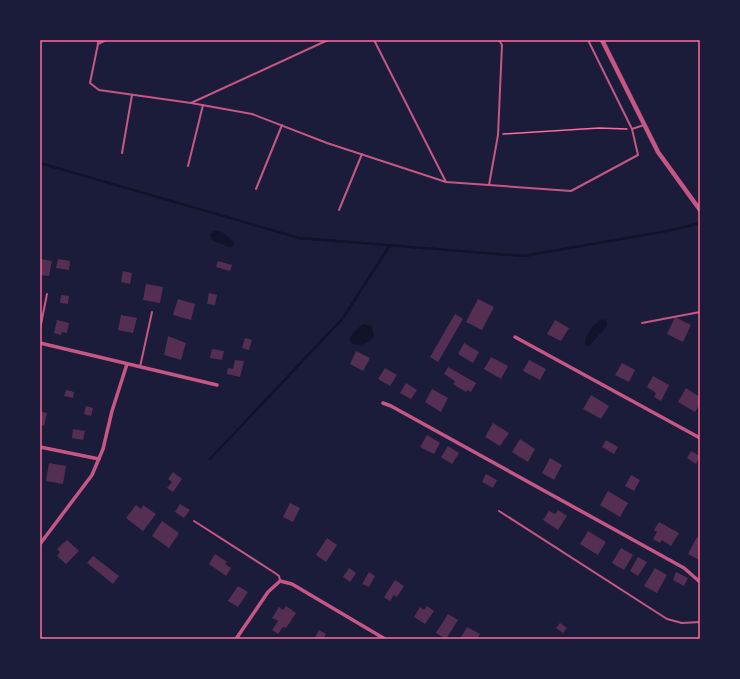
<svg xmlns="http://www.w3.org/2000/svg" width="740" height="679" viewBox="0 0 740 679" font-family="'Work Sans',sans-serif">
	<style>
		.water { fill: #12122b }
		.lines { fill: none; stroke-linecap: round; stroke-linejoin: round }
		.stream { stroke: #12122b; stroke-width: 2.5 }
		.building { fill: #542f53 }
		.path { stroke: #ff6b9d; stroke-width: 1.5 }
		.service { stroke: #c65784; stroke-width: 2 }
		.minor { stroke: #c65784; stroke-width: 3.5 }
		.tertiary { stroke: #c65784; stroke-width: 4.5 }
		.neatline { fill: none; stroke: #ff6b9d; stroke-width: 1.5 }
	</style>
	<rect width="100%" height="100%" fill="#1b1b3a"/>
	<!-- water -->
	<g class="water">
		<path d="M215,231L222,232L233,241L234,245L232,247H228L212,240L210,234Z"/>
		<path d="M603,319L607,322V326L590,345L586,346C582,337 595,322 603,319Z"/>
		<path d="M363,324L372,326L374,337C368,344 361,346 352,344L349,339L354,332Z"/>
	</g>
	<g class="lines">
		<!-- stream -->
		<g class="stream">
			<path d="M40,163L299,238L524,256L672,230L700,223"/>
			<path d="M210,459L343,318L390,245"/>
		</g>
	</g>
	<!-- building -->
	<g class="building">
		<path d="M40,259L52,261L49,276L40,275Z"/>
		<path d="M58,259L70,261L69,270L56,268Z"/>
		<path d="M218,261L232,265L230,271L216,267Z"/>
		<path d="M123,271L132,273L130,284L121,282Z"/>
		<path d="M146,284L163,287L160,303L143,300Z"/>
		<path d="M209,293L217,295L215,305L207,304Z"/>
		<path d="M61,295L69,296L68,304L60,303Z"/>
		<path d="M178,299L195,304L191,320L173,315Z"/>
		<path d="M478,299L494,307L482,330L466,322Z"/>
		<path d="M455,314L463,319L438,362L430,357Z"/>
		<path d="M121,315L137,318L133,333L118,330Z"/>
		<path d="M675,317L691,325L683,342L667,334Z"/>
		<path d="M57,320L69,323L67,333L62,332L61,335L54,333Z"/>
		<path d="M555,320L569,328L561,341L547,334Z"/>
		<path d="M168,336L186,343L181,360L164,355Z"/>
		<path d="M245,338L252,340L249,350L242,348Z"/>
		<path d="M464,343L479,352L473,363L458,354Z"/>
		<path d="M212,349L224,351L222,360L210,358Z"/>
		<path d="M356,351L370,358L363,371L350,364Z"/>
		<path d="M491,357L508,366L501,379L484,369Z"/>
		<path d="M235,360L244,361L240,377L227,374L228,368L233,369Z"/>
		<path d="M529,360L546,369L540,380L523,371Z"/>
		<path d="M622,363L635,370L629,382L615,375Z"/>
		<path d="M448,367L476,383L471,392L467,390L466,392L453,384L455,381L444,374Z"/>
		<path d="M385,368L397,375L390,386L378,379Z"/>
		<path d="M653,376L669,385L661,401L654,397L656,393L647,387Z"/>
		<path d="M406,383L417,390L411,399L400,393Z"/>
		<path d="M686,388L700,397V404L695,412L678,402Z"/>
		<path d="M432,389L448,398L441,412L425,402Z"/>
		<path d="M66,390L74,392L73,398L64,396Z"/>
		<path d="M591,395L609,406L601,419L583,409Z"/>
		<path d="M86,406L93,408L91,416L84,414Z"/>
		<path d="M40,411L47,413L44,426L40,425Z"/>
		<path d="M493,423L509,433L500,446L485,437Z"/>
		<path d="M73,429L85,431L83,440L72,438Z"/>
		<path d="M427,435L440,443L434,454L420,447Z"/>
		<path d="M520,439L535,449L528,462L512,452Z"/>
		<path d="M606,440L618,447L614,454L602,447Z"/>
		<path d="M448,446L459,453L452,464L441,457Z"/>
		<path d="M691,451L700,456L696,464L687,458Z"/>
		<path d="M550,458L562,465L554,480L542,473Z"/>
		<path d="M49,463L66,466L63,484L46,481Z"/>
		<path d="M173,472L182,479L173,492L167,488L172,482L168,479Z"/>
		<path d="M486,474L497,480L493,488L482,482Z"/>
		<path d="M631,475L640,480L634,491L625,486Z"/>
		<path d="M608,491L628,503L620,517L600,505Z"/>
		<path d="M290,503L300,508L293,522L283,517Z"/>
		<path d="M180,504L190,510L184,518L175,512Z"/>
		<path d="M136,505L141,509L143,505L156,514L143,531L126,518Z"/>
		<path d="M558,510L567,516L558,530L543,520L549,511L555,514Z"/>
		<path d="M162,521L179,533L169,548L152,536Z"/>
		<path d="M659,522L679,533L671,546L662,540L660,543L653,539L657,532L654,530Z"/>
		<path d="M588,531L606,542L598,555L580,544Z"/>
		<path d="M697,537L700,539V560L688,554Z"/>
		<path d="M327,538L337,545L326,562L316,555Z"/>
		<path d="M67,540L79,551L66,564L57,556L60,552L57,549Z"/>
		<path d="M621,548L633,555L624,570L612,563Z"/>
		<path d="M215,554L227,562L225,564L231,568L226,576L209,564Z"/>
		<path d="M93,556L119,576L113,584L87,563Z"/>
		<path d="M638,557L647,562L638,576L630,571Z"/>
		<path d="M349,568L356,573L350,582L343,577Z"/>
		<path d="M655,568L667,575L657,593L644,586Z"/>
		<path d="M369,572L375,576L369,587L362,584Z"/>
		<path d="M676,572L688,578L684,586L673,580Z"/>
		<path d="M395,580L404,586L397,597L394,595L390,601L384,597Z"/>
		<path d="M238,586L248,592L238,607L228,601Z"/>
		<path d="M286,606L296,613L286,628L283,627L278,634L272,630L278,621L272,618L279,607L283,610Z"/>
		<path d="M427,606L434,611L425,624L414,617L420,607L424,610Z"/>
		<path d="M448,614L458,620L446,639L436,633Z"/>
		<path d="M560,623L567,628L563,633L556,628Z"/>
		<path d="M467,627L480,634L477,639H460Z"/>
		<path d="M319,630L326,634L323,639H314Z"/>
	</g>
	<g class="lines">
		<!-- path -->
		<path class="path" d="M503,134L599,128L627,129"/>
		<!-- service -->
		<g class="service">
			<path d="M98,40V44L106,40"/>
			<path d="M374,40L446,182L489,185L498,135L502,45L499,40"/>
			<path d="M98,44L90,83L99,90L191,103L252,114L327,143L446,182"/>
			<path d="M191,103L328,40"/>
			<path d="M632,129L644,125"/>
			<path d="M122,153L132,95"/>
			<path d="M188,166L203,105"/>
			<path d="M489,185L571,191L638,155L632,129L588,40"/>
			<path d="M256,189L282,125"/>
			<path d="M339,210L362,154"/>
			<path d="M642,323L700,312"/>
			<path d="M40,329L47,294"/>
			<path d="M140,367L152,312"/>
			<path d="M499,511L667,619L682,623L700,622"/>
			<path d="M194,521L275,573L279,576L280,580"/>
		</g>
		<!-- minor -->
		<g class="minor">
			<path d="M515,337L700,438"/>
			<path d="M40,343L217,385"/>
			<path d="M383,403L391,406L684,568L700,582"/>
			<path d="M40,447L99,459"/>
			<path d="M40,544L92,475L103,449L112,411L127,364"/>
			<path d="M236,639L268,592L280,581L292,584L385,639"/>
		</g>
		<!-- tertiary -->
		<path class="tertiary" d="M602,40L658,152L700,210"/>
	</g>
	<!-- border -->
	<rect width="740" height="679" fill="none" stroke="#1b1b3a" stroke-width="82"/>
	<rect x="41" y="41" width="658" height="597" class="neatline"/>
</svg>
